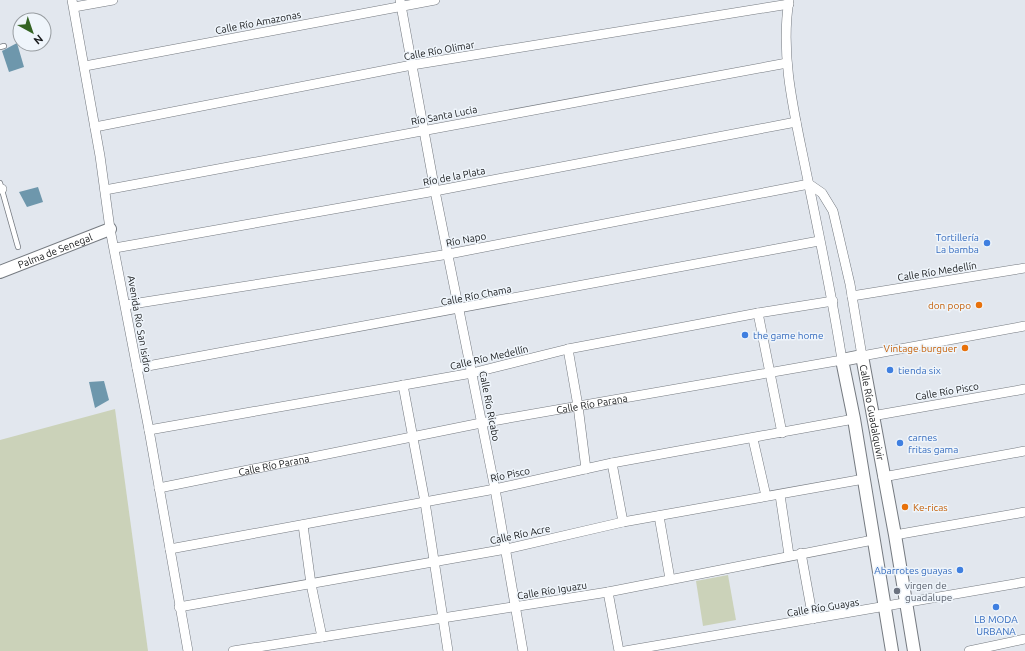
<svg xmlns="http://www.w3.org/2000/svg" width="1025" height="651" viewBox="0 0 1025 651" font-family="Ubuntu,sans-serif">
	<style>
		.green { fill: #cbd2b9 }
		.water { fill: #6e97ac }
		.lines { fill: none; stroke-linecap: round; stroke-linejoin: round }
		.service-casing { stroke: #757a80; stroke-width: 6 }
		.minor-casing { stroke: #757a80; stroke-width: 10 }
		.tertiary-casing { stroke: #757a80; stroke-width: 14 }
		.service { stroke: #fff; stroke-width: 4.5 }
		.minor { stroke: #fff; stroke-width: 9 }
		.tertiary { stroke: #fff; stroke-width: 12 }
		.shop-dot { fill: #3f7fe0; stroke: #eff5fb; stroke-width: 1.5 }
		.food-dot { fill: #e8710a; stroke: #eff5fb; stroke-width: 1.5 }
		.worship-dot { fill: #6b7280; stroke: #eff5fb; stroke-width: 1.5 }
		.labels { text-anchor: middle; stroke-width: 3; stroke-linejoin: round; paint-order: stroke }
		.street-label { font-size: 10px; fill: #16181a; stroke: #eff5fb }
		.shop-label { font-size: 10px; fill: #366cbe; stroke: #eff5fb; text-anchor: start }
		.food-label { font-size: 10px; fill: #c56008; stroke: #eff5fb; text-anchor: end }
		.worship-label { font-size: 10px; fill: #5b616d; stroke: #eff5fb; text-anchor: start }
	</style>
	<rect width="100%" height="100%" fill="#e2e7ee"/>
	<!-- green -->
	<g class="green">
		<path d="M115,409L148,651H0V440Z"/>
		<path d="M728,575L736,620L703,626L696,581Z"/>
	</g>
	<!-- water -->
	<g class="water">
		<path d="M17,43L24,67L9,72L2,51Z"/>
		<path d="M38,187L43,202L27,207L19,192Z"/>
		<path d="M104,381L109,400L95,408L89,382Z"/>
	</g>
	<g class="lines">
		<!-- service casing -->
		<g class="service-casing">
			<g id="service">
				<path d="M0,47L4,46"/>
				<path d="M0,183L18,247"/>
			</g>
		</g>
		<!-- minor casing -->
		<g class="minor-casing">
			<g id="minor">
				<path d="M72,0L100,156L110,229L149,430L188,651"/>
				<path d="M400,0L435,191L495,489L523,651"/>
				<path d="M74,7L113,0"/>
				<path d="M85,66L435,0"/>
				<path d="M95,127L412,65L789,4"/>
				<path d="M0,189H2"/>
				<path d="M105,190L787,63"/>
				<path d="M115,248L435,191L796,122"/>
				<path d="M852,296L1025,268"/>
				<path d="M126,305L449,254L809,184L822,193L833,211L850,284L862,356L1025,326"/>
				<path d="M758,313L782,433"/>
				<path d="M568,349L578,406L586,469"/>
				<path d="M137,368L819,241"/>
				<path d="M403,385L425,502L448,651"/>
				<path d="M872,416L1025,389"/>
				<path d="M149,430L472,373L568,349L758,313L833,301"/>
				<path d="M753,439L766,496"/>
				<path d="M612,463L623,522"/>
				<path d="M883,477L1025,451"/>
				<path id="s1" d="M159,488L481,423L842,360C832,295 818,230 805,166C794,112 780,55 789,0"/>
				<path d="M780,495L789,555"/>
				<path d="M659,516L670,579"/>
				<path d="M303,525L311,584L322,637"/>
				<path d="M895,535L1025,512"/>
				<path d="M170,549L495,489L612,463L854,419"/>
				<path d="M801,553L813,619"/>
				<path d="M608,592L619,651"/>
				<path d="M179,607L506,549L623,522L864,479"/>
				<path d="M233,651L608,592L873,540"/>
				<path d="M625,651L1025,582"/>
				<path d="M969,651L1025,639"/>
			</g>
		</g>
		<!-- tertiary casing -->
		<g class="tertiary-casing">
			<g id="tertiary">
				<path id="s2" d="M0,272L110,229"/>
				<path id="s3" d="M892,651L854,419L842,360L862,356L895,535L914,651"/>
			</g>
		</g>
		<!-- service -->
		<use href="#service" class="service"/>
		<!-- minor -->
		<use href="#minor" class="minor"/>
		<!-- tertiary -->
		<use href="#tertiary" class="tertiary"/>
	</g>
	<!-- markers -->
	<g class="shop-dot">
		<circle cx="987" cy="243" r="4"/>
		<circle cx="745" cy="335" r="4"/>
		<circle cx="890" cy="370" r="4"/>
		<circle cx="900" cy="443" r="4"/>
		<circle cx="960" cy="570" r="4"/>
		<circle cx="996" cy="607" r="4"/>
	</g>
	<g class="food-dot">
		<circle cx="979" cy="305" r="4"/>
		<circle cx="965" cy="348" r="4"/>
		<circle cx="905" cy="507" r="4"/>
	</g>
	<circle class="worship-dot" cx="897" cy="591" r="4"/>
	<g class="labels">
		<!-- street labels -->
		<g class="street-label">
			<text transform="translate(258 22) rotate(-11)" y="4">Calle Río Amazonas</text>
			<text transform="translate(439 50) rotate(-10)" y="4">Calle Río Olimar</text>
			<text transform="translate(444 115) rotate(-11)" y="4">Río Santa Lucia</text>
			<text transform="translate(454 176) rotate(-11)" y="4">Río de la Plata</text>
			<text transform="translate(466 239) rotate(-11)" y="4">Río Napo</text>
			<text dy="4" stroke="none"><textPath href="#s2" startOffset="59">Palma de Senegal</textPath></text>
			<text transform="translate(937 271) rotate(-9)" y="4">Calle Río Medellín</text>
			<text transform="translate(476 295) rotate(-11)" y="4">Calle Río Chama</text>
			<text transform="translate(140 324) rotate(80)" y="4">Avenida Río San Isidro</text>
			<text transform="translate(489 357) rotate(-13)" y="4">Calle Río Medellín</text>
			<text transform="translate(947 391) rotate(-10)" y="4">Calle Río Pisco</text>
			<text dy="4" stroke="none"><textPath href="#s1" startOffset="441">Calle Río Parana</textPath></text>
			<text transform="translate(490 406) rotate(79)" y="4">Calle Río Ricabo</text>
			<text dy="4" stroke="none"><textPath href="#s3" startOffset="373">Calle Río Guadalquivir</textPath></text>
			<text dy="4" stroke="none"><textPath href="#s1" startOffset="117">Calle Río Parana</textPath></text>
			<text transform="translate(510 474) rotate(-12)" y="4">Río Pisco</text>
			<text transform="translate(520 534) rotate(-12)" y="4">Calle Río Acre</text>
			<text transform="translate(552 590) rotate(-9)" y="4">Calle Río Iguazu</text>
			<text transform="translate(823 607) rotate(-9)" y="4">Calle Río Guayas</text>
		</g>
		<!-- shop labels -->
		<g class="shop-label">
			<text x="979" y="241" text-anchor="end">Tortillería<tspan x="979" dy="12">La bamba</tspan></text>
			<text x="753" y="339">the game home</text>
			<text x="898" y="374">tienda six</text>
			<text x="908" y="441">carnes<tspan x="908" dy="12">fritas gama</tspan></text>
			<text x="952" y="574" text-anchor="end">Abarrotes guayas</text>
			<text x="996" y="623" text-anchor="middle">LB MODA<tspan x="996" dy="12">URBANA</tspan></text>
		</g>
		<!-- food labels -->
		<g class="food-label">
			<text x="971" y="309">don popo</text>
			<text x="957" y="352">Vintage burguer</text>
			<text x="913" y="511" text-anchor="start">Ke-ricas</text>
		</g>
		<!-- worship labels -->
		<g class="worship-label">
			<text x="905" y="589">virgen de<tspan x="905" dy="12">guadalupe</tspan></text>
		</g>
	</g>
	<!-- north arrow -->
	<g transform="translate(32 32) rotate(140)"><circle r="19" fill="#eff5fb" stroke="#989da1"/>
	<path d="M0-3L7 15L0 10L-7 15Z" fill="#346424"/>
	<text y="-6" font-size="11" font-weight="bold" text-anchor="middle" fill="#16181a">N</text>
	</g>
</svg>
